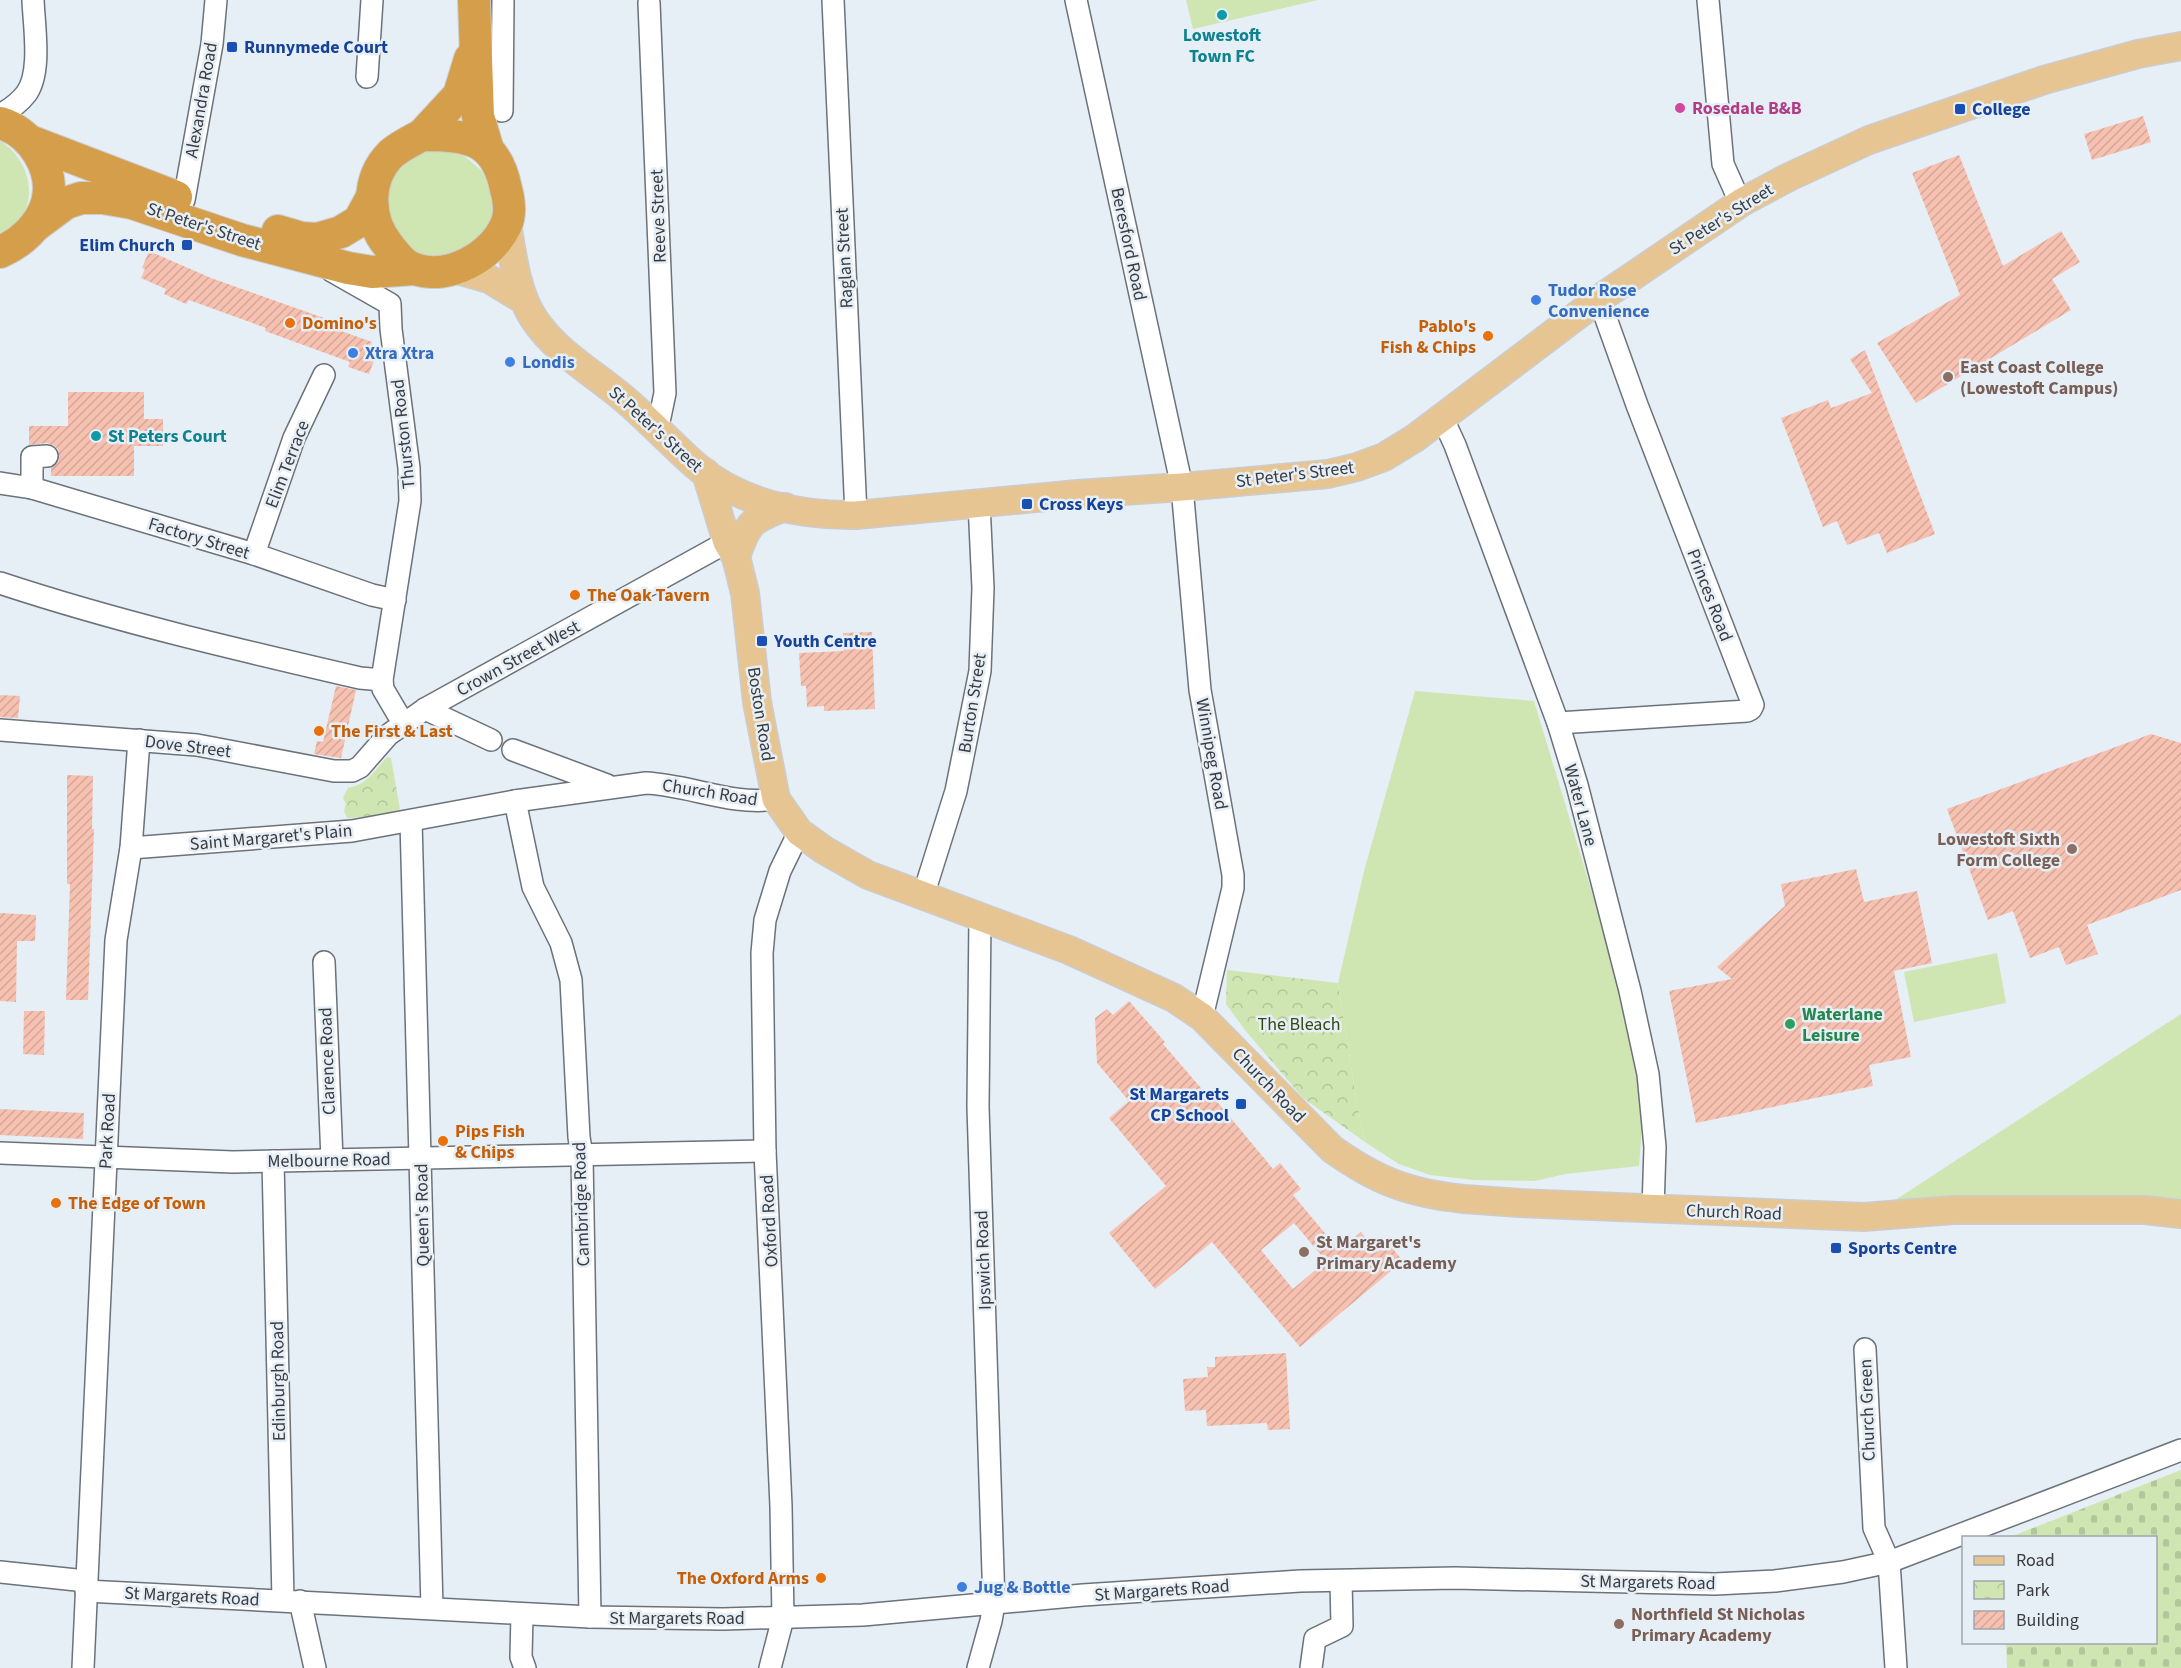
<svg xmlns="http://www.w3.org/2000/svg" width="2181" height="1668" viewBox="0 0 2181 1668" font-family="'Source Sans 3',sans-serif">
	<style>
		.green { fill: #cfe6b3 }
		.cemetery { fill: url(#cemetery-stones) }
		.park { fill: url(#park-crowns) }
		.building { fill: url(#building-hatch); fill-rule: evenodd }
		.lines { fill: none; stroke-linecap: round; stroke-linejoin: round }
		.minor-casing { stroke: #6b727a; stroke-width: 24 }
		.major-casing { stroke: #cccccd; stroke-width: 30 }
		.highway-casing { stroke: #cccccd; stroke-width: 34 }
		.minor { stroke: #fff; stroke-width: 21 }
		.major { stroke: #e6c593; stroke-width: 27 }
		.highway { stroke: #d59e4b; stroke-width: 32 }
		.culture-dot { fill: #0f9aa8; stroke: #e6eef6; stroke-width: 2 }
		.transit-dot { fill: #1a4fb4; stroke: #e6eef6; stroke-width: 2 }
		.hotel-dot { fill: #d1479c; stroke: #e6eef6; stroke-width: 2 }
		.shop-dot { fill: #3f7fe0; stroke: #e6eef6; stroke-width: 2 }
		.food-dot { fill: #e8710a; stroke: #e6eef6; stroke-width: 2 }
		.education-dot { fill: #8d6e63; stroke: #e6eef6; stroke-width: 2 }
		.leisure-dot { fill: #2e9e5b; stroke: #e6eef6; stroke-width: 2 }
		.labels { text-anchor: middle; stroke-width: 5; stroke-linejoin: round; paint-order: stroke }
		.culture-label { font-size: 18px; font-weight: bold; fill: #0d838f; stroke: #e6eef6 }
		.transit-label { font-size: 18px; font-weight: bold; fill: #164399; stroke: #e6eef6; text-anchor: start }
		.street-label { font-size: 18px; fill: #393c40; stroke: #e6eef6 }
		.hotel-label { font-size: 18px; font-weight: bold; fill: #b23c85; stroke: #e6eef6; text-anchor: start }
		.shop-label { font-size: 18px; font-weight: bold; fill: #366cbe; stroke: #e6eef6; text-anchor: start }
		.food-label { font-size: 18px; font-weight: bold; fill: #c56008; stroke: #e6eef6; text-anchor: start }
		.education-label { font-size: 18px; font-weight: bold; fill: #785e54; stroke: #e6eef6; text-anchor: start }
		.leisure-label { font-size: 18px; font-weight: bold; fill: #27864d; stroke: #e6eef6; text-anchor: start }
		.park-label { font-size: 18px; fill: #344911; stroke: #e6eef6 }
	</style>
	<defs>
		<pattern id="cemetery-stones" width="16" height="16" patternUnits="userSpaceOnUse" patternTransform="scale(1.5)"><rect width="16" height="16" fill="#cfe6b3"/><path d="M2 7V4a2 2 0 0 1 4 0v3zM10 15v-3a2 2 0 0 1 4 0v3z" fill="#b2c69b"/></pattern>
		<pattern id="park-crowns" width="20" height="18" patternUnits="userSpaceOnUse" patternTransform="scale(1.5)"><rect width="20" height="18" fill="#cfe6b3"/><path d="M2 6a3 3 0 1 1 6 0M12 15a3 3 0 1 1 6 0" fill="none" stroke="#b2c69b"/></pattern>
		<pattern id="building-hatch" width="6" height="6" patternUnits="userSpaceOnUse" patternTransform="scale(1.5)"><rect width="6" height="6" fill="#f7c1b1"/><path d="M-1 1l2-2M0 6l6-6M5 7l2-2" fill="none" stroke="#d4a799"/></pattern>
	</defs>
	<rect width="100%" height="100%" fill="#e6eef6"/>
	<!-- green -->
	<g class="green">
		<path d="M1186,0H1318L1193,29Z"/>
		<path d="M0,141C27,157 40,196 18,222C13,228 6,233 0,237Z"/>
		<path d="M427,151H451L463,155L482,171L493,194L492,218L488,230L461,255L425,258L403,247L383,204C393,176 396,160 427,151Z"/>
		<path d="M1415,691L1534,701L1606,939L1637,1054L1644,1101L1639,1166L1565,1174L1535,1181L1474,1180L1430,1175L1399,1164L1365,1142L1357,1104L1338,983L1364,871Z"/>
		<path d="M1997,953L2006,1003L1914,1022L1904,972Z"/>
		<path d="M2181,1014V1204L1892,1202Z"/>
	</g>
	<!-- cemetery -->
	<path class="cemetery" d="M2181,1470V1668H2007L2006,1643L2156,1642V1538L2010,1537Z"/>
	<!-- park -->
	<g class="park">
		<path d="M387,757L391,758L400,809C393,813 354,819 347,818L344,811L346,804L343,798L348,788C367,785 375,770 387,757Z"/>
		<path d="M1227,970L1338,983L1357,1104L1365,1142L1303,1098L1245,1030L1226,1004Z"/>
	</g>
	<!-- building -->
	<g class="building">
		<path d="M2143,116L2151,142L2092,160L2084,134Z"/>
		<path d="M1959,155L2003,266L2061,231L2080,262L2052,279L2071,310L1916,403L1877,343L1960,295L1912,173Z"/>
		<path d="M149,251L211,278L335,322L333,328L372,342L368,352L376,355L369,374L348,367L350,362L265,331L266,328L189,300L186,304L164,294L166,289L141,278L145,269L142,268Z"/>
		<path d="M1865,350L1935,534L1887,553L1879,533L1847,545L1837,521L1823,527L1781,418L1828,400L1831,408L1872,393L1850,359Z"/>
		<path d="M68,392H144V419H163V446H134V476H51V468L59,461L58,449L53,445L47,443L29,445V426H68Z"/>
		<path d="M872,632L875,709L824,711V706L807,707L806,686H801L799,653L844,651L843,633Z"/>
		<path d="M336,686L356,690L341,758L314,754L317,741L323,742Z"/>
		<path d="M0,695L20,696L18,718L0,717Z"/>
		<path d="M2151,734L2181,743V890L2087,925L2098,954L2066,965L2059,947L2030,958L2013,911L1988,920L1947,809Z"/>
		<path d="M67,775L93,776L92,829H94L88,1000H66L70,884H67Z"/>
		<path d="M1856,869L1864,902L1917,891L1932,963L1894,971L1911,1057L1869,1065L1873,1086L1696,1123L1669,991L1732,979L1717,967L1785,906L1781,884Z"/>
		<path d="M0,913L36,915L35,941H17L16,1002L0,1001Z"/>
		<path d="M1129,1001L1165,1042L1163,1044L1207,1095L1210,1093L1273,1169L1280,1163L1301,1189L1293,1195L1339,1250L1361,1232L1377,1252L1388,1243L1403,1261L1300,1347L1212,1242L1155,1289L1109,1233L1166,1186L1109,1118L1129,1101L1097,1063L1095,1018L1107,1009L1113,1015ZM1294,1223L1326,1261L1293,1289L1261,1250Z"/>
		<path d="M24,1011H45L44,1055L23,1054Z"/>
		<path d="M0,1109L84,1113L83,1139L0,1135Z"/>
		<path d="M1286,1353L1290,1429L1268,1430L1267,1423L1207,1426L1206,1410L1185,1411L1183,1379L1208,1377L1207,1367H1215V1357Z"/>
	</g>
	<g class="lines">
		<!-- minor casing -->
		<g class="minor-casing">
			<g id="minor">
				<path d="M833,0L856,515"/>
				<path d="M1076,0L1182,487L1200,690L1233,875V888L1202,1017"/>
				<path d="M1708,0L1723,164L1735,191L1742,202"/>
				<path d="M649,3L665,393L660,417L654,426"/>
				<path d="M367,77L372,0"/>
				<path d="M502,111L503,0"/>
				<path d="M0,115C9,110 19,103 26,94C42,73 34,26 33,0"/>
				<path d="M184,200L212,44L216,0"/>
				<path d="M332,271L390,304L391,329L409,468L410,501L382,680L383,689L403,723"/>
				<path d="M1442,417L1455,445L1558,723L1577,785L1630,991L1648,1074L1655,1147L1653,1209"/>
				<path d="M0,483L32,488L254,554L372,595L395,600"/>
				<path d="M32,488V457L47,456"/>
				<path d="M254,554L294,438L324,375"/>
				<path d="M0,583C118,622 239,650 360,678L382,680"/>
				<path d="M425,709L491,740"/>
				<path d="M1558,723L1747,711L1751,709L1753,705L1637,405L1599,299"/>
				<path d="M0,730L197,745L334,771H352L360,767L388,735L425,709L727,542L741,544"/>
				<path d="M513,750L607,785"/>
				<path d="M515,801L533,887L561,943L571,980L579,1137L582,1156L590,1617"/>
				<path d="M411,821L432,1608"/>
				<path d="M131,848L352,831L515,801L646,783C690,785 732,806 776,799"/>
				<path d="M923,896L956,791L980,671L983,588L979,503"/>
				<path d="M324,962L332,1160"/>
				<path d="M0,1153L233,1162L765,1151"/>
				<path d="M273,1161L283,1600"/>
				<path d="M1865,1349L1874,1528L1889,1562L1896,1668"/>
				<path d="M0,1572L86,1581"/>
				<path d="M86,1591L590,1617L723,1619L863,1615L1083,1595L1300,1581L1455,1578L1715,1584L1775,1581L1843,1572L1889,1562L2181,1450"/>
				<path d="M300,1601L315,1668"/>
				<path d="M522,1614L521,1657L525,1668"/>
				<path d="M83,1668L116,940L131,848L139,740"/>
				<path d="M770,1668L783,1618L781,1506L765,1151L762,953L765,920L780,871L799,832"/>
				<path d="M978,1668L991,1621L994,1604L978,1107L980,917"/>
				<path d="M1311,1668L1315,1639L1342,1626L1341,1581"/>
			</g>
		</g>
		<!-- major casing -->
		<g class="major-casing">
			<g id="major">
				<path d="M507,223C512,254 517,294 534,319C556,352 592,372 622,397C647,418 670,443 695,465C738,503 800,516 856,515L1078,494L1182,487L1328,474L1357,467L1384,457L1415,438L1599,299L1742,202L1789,177L1869,140L2044,80L2138,54L2181,46"/>
				<path d="M454,269L489,279L522,299"/>
				<path d="M706,473L727,542L736,557L745,593L757,702L776,799L799,832L824,850L868,875L1069,950L1174,998L1202,1017L1332,1149C1377,1181 1408,1193 1464,1199L1520,1203L1864,1217L1953,1210H2145L2181,1214"/>
				<path d="M736,557C748,522 751,520 785,507"/>
			</g>
		</g>
		<!-- highway casing -->
		<g class="highway-casing">
			<g id="highway">
				<path d="M474,0L478,116L488,150"/>
				<path d="M0,123C32,132 56,170 47,203C40,226 21,243 0,252"/>
				<path d="M422,135C468,135 496,138 506,189C509,200 511,214 506,225C492,256 449,281 415,269C403,266 395,254 388,245C367,219 366,179 391,154C400,146 411,141 422,135Z"/>
				<path d="M422,135L459,95L470,59"/>
				<path d="M32,142L176,197"/>
				<path d="M35,226L66,203L81,198H103L132,203L242,240L348,268L372,272L414,269"/>
				<path d="M278,231L302,238L317,239L341,232L359,221L371,199"/>
			</g>
		</g>
		<!-- minor -->
		<use href="#minor" class="minor"/>
		<!-- major -->
		<use href="#major" class="major"/>
		<!-- highway -->
		<use href="#highway" class="highway"/>
	</g>
	<!-- markers -->
	<g class="culture-dot">
		<circle cx="1222" cy="15" r="6"/>
		<circle cx="96" cy="436" r="6"/>
	</g>
	<g class="transit-dot">
		<rect x="226" y="41" width="12" height="12" rx="3"/>
		<rect x="1954" y="103" width="12" height="12" rx="3"/>
		<rect x="181" y="239" width="12" height="12" rx="3"/>
		<rect x="1021" y="498" width="12" height="12" rx="3"/>
		<rect x="756" y="635" width="12" height="12" rx="3"/>
		<rect x="1235" y="1098" width="12" height="12" rx="3"/>
		<rect x="1830" y="1242" width="12" height="12" rx="3"/>
	</g>
	<circle class="hotel-dot" cx="1680" cy="108" r="6"/>
	<g class="shop-dot">
		<circle cx="1536" cy="300" r="6"/>
		<circle cx="353" cy="353" r="6"/>
		<circle cx="510" cy="362" r="6"/>
		<circle cx="962" cy="1587" r="6"/>
	</g>
	<g class="food-dot">
		<circle cx="290" cy="323" r="6"/>
		<circle cx="1488" cy="336" r="6"/>
		<circle cx="575" cy="595" r="6"/>
		<circle cx="319" cy="731" r="6"/>
		<circle cx="443" cy="1141" r="6"/>
		<circle cx="56" cy="1203" r="6"/>
		<circle cx="821" cy="1578" r="6"/>
	</g>
	<g class="education-dot">
		<circle cx="1948" cy="377" r="6"/>
		<circle cx="2072" cy="849" r="6"/>
		<circle cx="1304" cy="1252" r="6"/>
		<circle cx="1619" cy="1624" r="6"/>
	</g>
	<circle class="leisure-dot" cx="1790" cy="1024" r="6"/>
	<g class="labels">
		<!-- culture labels -->
		<g class="culture-label">
			<text x="1222" y="41">Lowestoft<tspan x="1222" dy="21">Town FC</tspan></text>
			<text x="108" y="442" text-anchor="start">St Peters Court</text>
		</g>
		<!-- transit labels -->
		<g class="transit-label">
			<text x="244" y="53">Runnymede Court</text>
			<text x="1972" y="115">College</text>
			<text x="175" y="251" text-anchor="end">Elim Church</text>
			<text x="1039" y="510">Cross Keys</text>
			<text x="774" y="647">Youth Centre</text>
			<text x="1229" y="1100" text-anchor="end">St Margarets<tspan x="1229" dy="21">CP School</tspan></text>
			<text x="1848" y="1254">Sports Centre</text>
		</g>
		<!-- street labels -->
		<g class="street-label">
			<text transform="translate(201 100) rotate(-80)" y="6">Alexandra Road</text>
			<text transform="translate(658 216) rotate(-92)" y="6">Reeve Street</text>
			<text transform="translate(1721 219) rotate(-32)" y="6">St Peter's Street</text>
			<text transform="translate(204 226) rotate(18)" y="6">St Peter's Street</text>
			<text transform="translate(1129 244) rotate(78)" y="6">Beresford Road</text>
			<text transform="translate(844 258) rotate(-93)" y="6">Raglan Street</text>
			<text transform="translate(656 429) rotate(42)" y="6">St Peter's Street</text>
			<text transform="translate(403 434) rotate(-96)" y="6">Thurston Road</text>
			<text transform="translate(287 464) rotate(-69)" y="6">Elim Terrace</text>
			<text transform="translate(1295 474) rotate(-7)" y="6">St Peter's Street</text>
			<text transform="translate(199 538) rotate(17)" y="6">Factory Street</text>
			<text transform="translate(1710 595) rotate(69)" y="6">Princes Road</text>
			<text transform="translate(518 658) rotate(-29)" y="6">Crown Street West</text>
			<text transform="translate(972 703) rotate(-81)" y="6">Burton Street</text>
			<text transform="translate(761 714) rotate(81)" y="6">Boston Road</text>
			<text transform="translate(188 746) rotate(7)" y="6">Dove Street</text>
			<text transform="translate(1212 754) rotate(80)" y="6">Winnipeg Road</text>
			<text transform="translate(710 792) rotate(9)" y="6">Church Road</text>
			<text transform="translate(1581 805) rotate(75)" y="6">Water Lane</text>
			<text transform="translate(271 837) rotate(-5)" y="6">Saint Margaret's Plain</text>
			<text transform="translate(327 1061) rotate(-92)" y="6">Clarence Road</text>
			<text transform="translate(1269 1085) rotate(46)" y="6">Church Road</text>
			<text transform="translate(107 1131) rotate(-87)" y="6">Park Road</text>
			<text transform="translate(329 1160) rotate(-1)" y="6">Melbourne Road</text>
			<text transform="translate(581 1204) rotate(-92)" y="6">Cambridge Road</text>
			<text transform="translate(1734 1212) rotate(2)" y="6">Church Road</text>
			<text transform="translate(422 1215) rotate(-91)" y="6">Queen's Road</text>
			<text transform="translate(769 1221) rotate(-93)" y="6">Oxford Road</text>
			<text transform="translate(983 1260) rotate(-92)" y="6">Ipswich Road</text>
			<text transform="translate(278 1381) rotate(-91)" y="6">Edinburgh Road</text>
			<text transform="translate(1867 1410) rotate(-92)" y="6">Church Green</text>
			<text transform="translate(1648 1582) rotate(1)" y="6">St Margarets Road</text>
			<text transform="translate(1162 1590) rotate(-4)" y="6">St Margarets Road</text>
			<text transform="translate(192 1596) rotate(3)" y="6">St Margarets Road</text>
			<text x="677" y="1624">St Margarets Road</text>
		</g>
		<!-- hotel labels -->
		<g class="hotel-label">
			<text x="1692" y="114">Rosedale B&amp;B</text>
		</g>
		<!-- shop labels -->
		<g class="shop-label">
			<text x="1548" y="296">Tudor Rose<tspan x="1548" dy="21">Convenience</tspan></text>
			<text x="365" y="359">Xtra Xtra</text>
			<text x="522" y="368">Londis</text>
			<text x="974" y="1593">Jug &amp; Bottle</text>
		</g>
		<!-- food labels -->
		<g class="food-label">
			<text x="302" y="329">Domino's</text>
			<text x="1476" y="332" text-anchor="end">Pablo's<tspan x="1476" dy="21">Fish &amp; Chips</tspan></text>
			<text x="587" y="601">The Oak Tavern</text>
			<text x="331" y="737">The First &amp; Last</text>
			<text x="455" y="1137">Pips Fish<tspan x="455" dy="21">&amp; Chips</tspan></text>
			<text x="68" y="1209">The Edge of Town</text>
			<text x="809" y="1584" text-anchor="end">The Oxford Arms</text>
		</g>
		<!-- education labels -->
		<g class="education-label">
			<text x="1960" y="373">East Coast College<tspan x="1960" dy="21">(Lowestoft Campus)</tspan></text>
			<text x="2060" y="845" text-anchor="end">Lowestoft Sixth<tspan x="2060" dy="21">Form College</tspan></text>
			<text x="1316" y="1248">St Margaret's<tspan x="1316" dy="21">Primary Academy</tspan></text>
			<text x="1631" y="1620">Northfield St Nicholas<tspan x="1631" dy="21">Primary Academy</tspan></text>
		</g>
		<!-- leisure labels -->
		<g class="leisure-label">
			<text x="1802" y="1020">Waterlane<tspan x="1802" dy="21">Leisure</tspan></text>
		</g>
		<!-- park labels -->
		<g class="park-label">
			<text x="1299" y="1030">The Bleach</text>
		</g>
	</g>
	<!-- legend -->
	<rect x="1962" y="1536" width="195" height="108" fill="#e6eef6" stroke="#a1a7ad" stroke-width="1.5"/>
	<rect x="1974" y="1556" width="30" height="9" fill="#e6c593" stroke="#a1a7ad" stroke-width="1.5"/>
	<text x="2016" y="1566" font-size="18" fill="#393c40">Road</text>
	<rect x="1974" y="1581" width="30" height="18" fill="url(#park-crowns)" stroke="#a1a7ad" stroke-width="1.5"/>
	<text x="2016" y="1596" font-size="18" fill="#393c40">Park</text>
	<rect x="1974" y="1611" width="30" height="18" fill="url(#building-hatch)" stroke="#a1a7ad" stroke-width="1.5"/>
	<text x="2016" y="1626" font-size="18" fill="#393c40">Building</text>
</svg>
